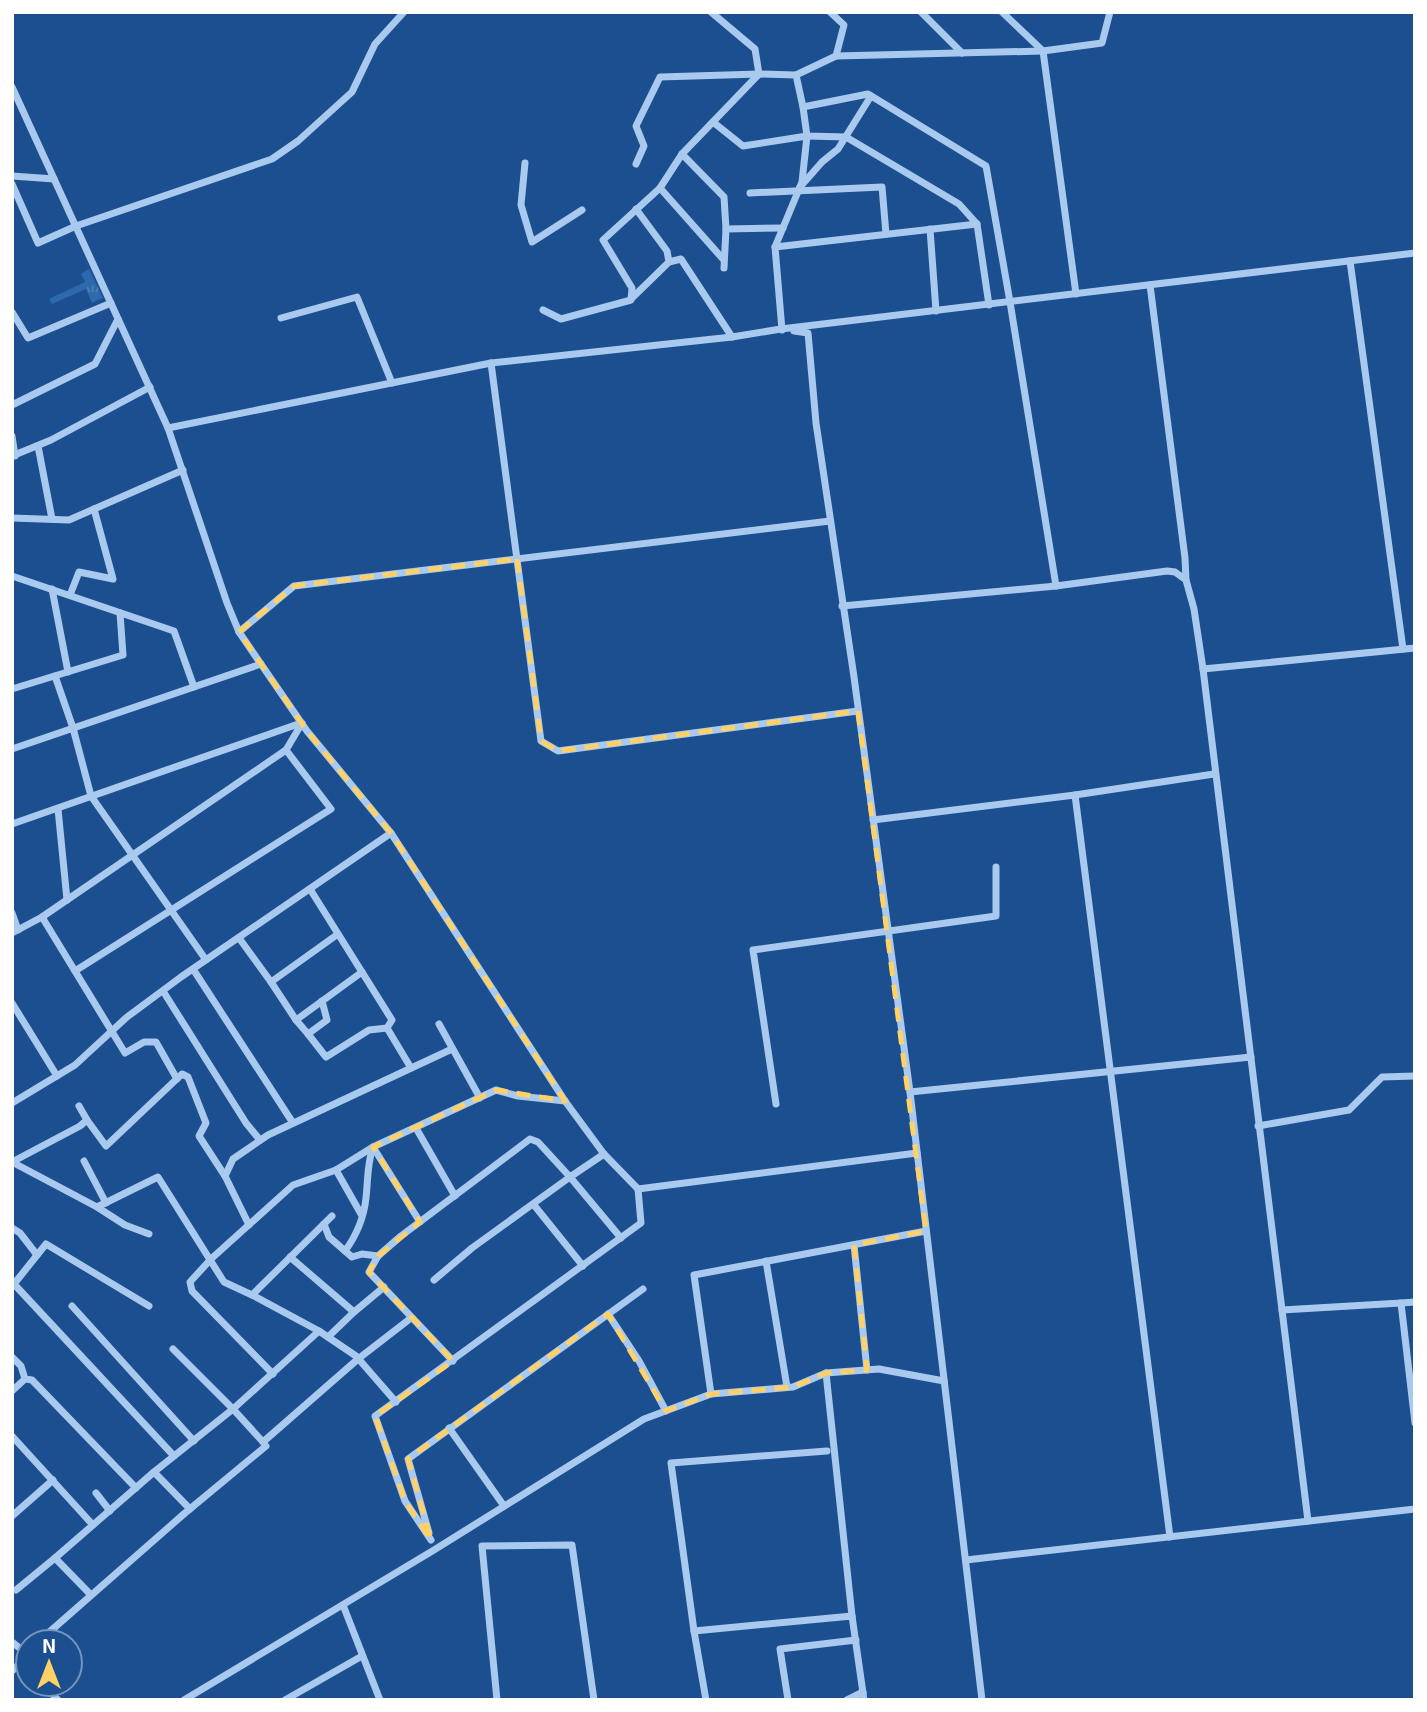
<svg xmlns="http://www.w3.org/2000/svg" width="1427" height="1712" viewBox="0 0 1427 1712" font-family="'Exo 2',sans-serif">
	<style>
		.park { fill: url(#park-tufts) }
		.lines { fill: none; stroke-linecap: round; stroke-linejoin: round }
		.minor { stroke: #a9c9ee; stroke-width: 7 }
		.marked { fill: none; stroke: #ffd166; stroke-width: 5; stroke-dasharray: 14 9; stroke-linejoin: round }
	</style>
	<defs>
		<pattern id="park-tufts" width="24" height="20" patternUnits="userSpaceOnUse" patternTransform="scale(1.75)"><rect width="24" height="20" fill="#2e69ad"/><path d="M3 7l-1-3M5 7V3M7 7l1-3M15 17l-1-3M17 17v-4M19 17l1-3" fill="none" stroke="#4d80b9"/></pattern>
	</defs>
	<rect width="100%" height="100%" fill="#1b4f8f"/>
	<!-- park -->
	<path class="park" d="M89,269L103,298L92,303L86,289L52,304L49,299L85,282L81,274Z"/>
	<g class="lines">
		<!-- minor -->
		<g class="minor">
			<path d="M711,12L755,49L759,74L796,75L803,107"/>
			<path d="M921,12L962,53"/>
			<path d="M1002,12L1043,51L1076,294"/>
			<path d="M836,56L1043,51L1102,43L1110,12"/>
			<path d="M796,75L836,56L844,25L830,12"/>
			<path d="M12,87L168,428"/>
			<path d="M713,122L743,146L807,136L802,182L775,247L782,330"/>
			<path d="M682,154L724,197L726,229L783,228"/>
			<path d="M525,163L521,205L532,242L582,210"/>
			<path d="M636,164L644,146L636,126L660,77L759,74"/>
			<path d="M12,176L54,179"/>
			<path d="M12,184L38,243L76,226L272,159L298,141L352,92L375,44L404,12"/>
			<path d="M800,187L822,162L838,149L871,96"/>
			<path d="M660,188L723,259"/>
			<path d="M750,193L882,187L886,234"/>
			<path d="M636,209L667,251L669,262L681,259L732,337"/>
			<path d="M930,229L936,311"/>
			<path d="M775,247L977,224"/>
			<path d="M1350,261L1403,649"/>
			<path d="M724,268L726,229"/>
			<path d="M1150,285L1185,558L1186,580"/>
			<path d="M631,299L669,262"/>
			<path d="M989,305L977,224L959,204L846,137L807,136L803,107L868,94L986,166L1010,302L1056,586L1167,571L1175,572L1186,580L1194,609L1203,669L1308,1521"/>
			<path d="M543,310L561,319L631,300L632,288L603,240L660,188L682,154L759,74"/>
			<path d="M12,312L28,338L111,303"/>
			<path d="M281,318L357,297L392,383"/>
			<path d="M794,331L808,333L816,423L854,677L910,1092L982,1700"/>
			<path d="M491,363L541,741L558,751L858,711"/>
			<path d="M12,405L95,364L118,319"/>
			<path d="M12,436L15,456"/>
			<path d="M38,446L52,519"/>
			<path d="M12,456L51,440L150,387"/>
			<path d="M12,518L69,520L183,470"/>
			<path d="M12,576L174,631L194,687"/>
			<path d="M52,589L68,672"/>
			<path d="M70,595L79,572L113,579L94,509"/>
			<path d="M842,606L1056,586"/>
			<path d="M239,632L294,586L830,521"/>
			<path d="M1203,669L1415,648"/>
			<path d="M55,676L73,728L91,796L206,960"/>
			<path d="M12,689L123,655L120,613"/>
			<path d="M12,749L261,664"/>
			<path d="M1075,795L1214,774"/>
			<path d="M58,809L67,900"/>
			<path d="M873,820L1075,795L1170,1537"/>
			<path d="M12,824L301,723"/>
			<path d="M12,913L18,930"/>
			<path d="M42,917L286,750L302,723"/>
			<path d="M12,933L42,917L125,1053L144,1042H156L177,1079"/>
			<path d="M239,938L271,982L338,934"/>
			<path d="M193,969L293,1123"/>
			<path d="M75,971L331,809L286,750"/>
			<path d="M271,982L296,1020L362,972"/>
			<path d="M163,991L246,1123L260,1140"/>
			<path d="M12,1003L57,1076"/>
			<path d="M296,1020L308,1034L327,1020L322,1001"/>
			<path d="M439,1024L480,1098"/>
			<path d="M387,1028L411,1068"/>
			<path d="M308,1034L326,1057L369,1030L387,1028L392,1020L310,889"/>
			<path d="M910,1092L1251,1057"/>
			<path d="M12,1103L75,1065L127,1017L181,977L391,833"/>
			<path d="M776,1104L753,950L996,916V867"/>
			<path d="M87,1120L106,1146L182,1074L188,1077L206,1123L199,1136L225,1176"/>
			<path d="M1258,1126L1349,1110L1382,1077L1415,1076"/>
			<path d="M416,1128L455,1196"/>
			<path d="M917,1153L638,1189L604,1154L565,1101L391,833L307,731L239,632L227,603L168,428L491,363L732,337L781,329L1415,253"/>
			<path d="M604,1154L570,1177L621,1238"/>
			<path d="M84,1161L106,1203"/>
			<path d="M12,1162L97,1207L158,1177L224,1282L252,1295"/>
			<path d="M12,1162L80,1126L87,1120L79,1106"/>
			<path d="M336,1170L361,1214"/>
			<path d="M534,1205L583,1266"/>
			<path d="M97,1207L125,1225L149,1234"/>
			<path d="M324,1224L329,1237L352,1257L362,1254L378,1256"/>
			<path d="M249,1225L225,1176L233,1159L268,1135L452,1049"/>
			<path d="M12,1228L20,1233L37,1255"/>
			<path d="M854,1245L867,1370"/>
			<path d="M345,1251C356,1236 364,1217 366,1198C368,1180 367,1164 373,1147L420,1222"/>
			<path d="M290,1257L354,1312L328,1337"/>
			<path d="M766,1261L787,1387"/>
			<path d="M434,1280L472,1248L570,1177L538,1142L530,1139L401,1236L378,1256L369,1272L453,1361"/>
			<path d="M1401,1303L1415,1302"/>
			<path d="M72,1306L194,1441"/>
			<path d="M149,1306L46,1244L14,1284L174,1456"/>
			<path d="M1282,1310L1401,1303L1415,1423"/>
			<path d="M354,1312L384,1287"/>
			<path d="M608,1314L639,1361L666,1411"/>
			<path d="M319,1331L252,1295L332,1216"/>
			<path d="M173,1349L233,1409L154,1472L190,1509"/>
			<path d="M12,1357L21,1366L25,1379L32,1380L136,1488"/>
			<path d="M826,1373L793,1387L711,1394L694,1275L926,1231"/>
			<path d="M273,1374L192,1291L190,1282L211,1259L293,1185L336,1170L373,1147L496,1090L518,1096L565,1101"/>
			<path d="M12,1391L25,1379"/>
			<path d="M449,1428L504,1506"/>
			<path d="M12,1436L93,1525"/>
			<path d="M263,1442L233,1409L319,1331L356,1356L396,1402"/>
			<path d="M96,1493L110,1511"/>
			<path d="M12,1516L53,1480"/>
			<path d="M429,1533L408,1459L643,1289"/>
			<path d="M431,1540L405,1501L375,1416L641,1223L638,1189"/>
			<path d="M966,1560L1415,1509"/>
			<path d="M16,1590L55,1558"/>
			<path d="M91,1595L55,1558L154,1472"/>
			<path d="M343,1605L380,1700"/>
			<path d="M852,1616L826,1373L879,1369L944,1381"/>
			<path d="M694,1631L852,1616L864,1700"/>
			<path d="M12,1642L27,1654"/>
			<path d="M38,1642L185,1513L266,1446L263,1442L358,1359L411,1318"/>
			<path d="M28,1652L21,1662L28,1669"/>
			<path d="M12,1671L21,1662"/>
			<path d="M42,1684L58,1700"/>
			<path d="M184,1700L434,1550L644,1419L711,1394"/>
			<path d="M285,1700L362,1656"/>
			<path d="M497,1700L482,1546L572,1545L594,1700"/>
			<path d="M706,1700L694,1631L671,1463L827,1451"/>
			<path d="M788,1700L780,1649L856,1640"/>
			<path d="M847,1700L863,1692"/>
		</g>
	</g>
	<!-- marked area -->
	<path class="marked" d="M517,559L541,741L558,751L858,711L926,1231L854,1245L867,1370L826,1373L793,1387L711,1394L666,1411L608,1314L408,1459L431,1540L405,1501L375,1416L453,1361L369,1272L378,1256L420,1222L373,1147L496,1090L565,1101L391,833L307,731L239,632L294,586Z"/>
	<!-- border -->
	<rect width="1427" height="1712" fill="none" stroke="#ffffff" stroke-width="28"/>
	<!-- north arrow -->
	<g transform="translate(49 1663)"><circle r="33" fill="#1b4f8f" stroke="#7695bc" stroke-width="2"/>
	<path d="M0-5L12 26L0 18L-12 26Z" fill="#ffd166"/>
	<text y="-10" font-size="19" font-weight="bold" text-anchor="middle" fill="#ffffff">N</text>
	</g>
</svg>
